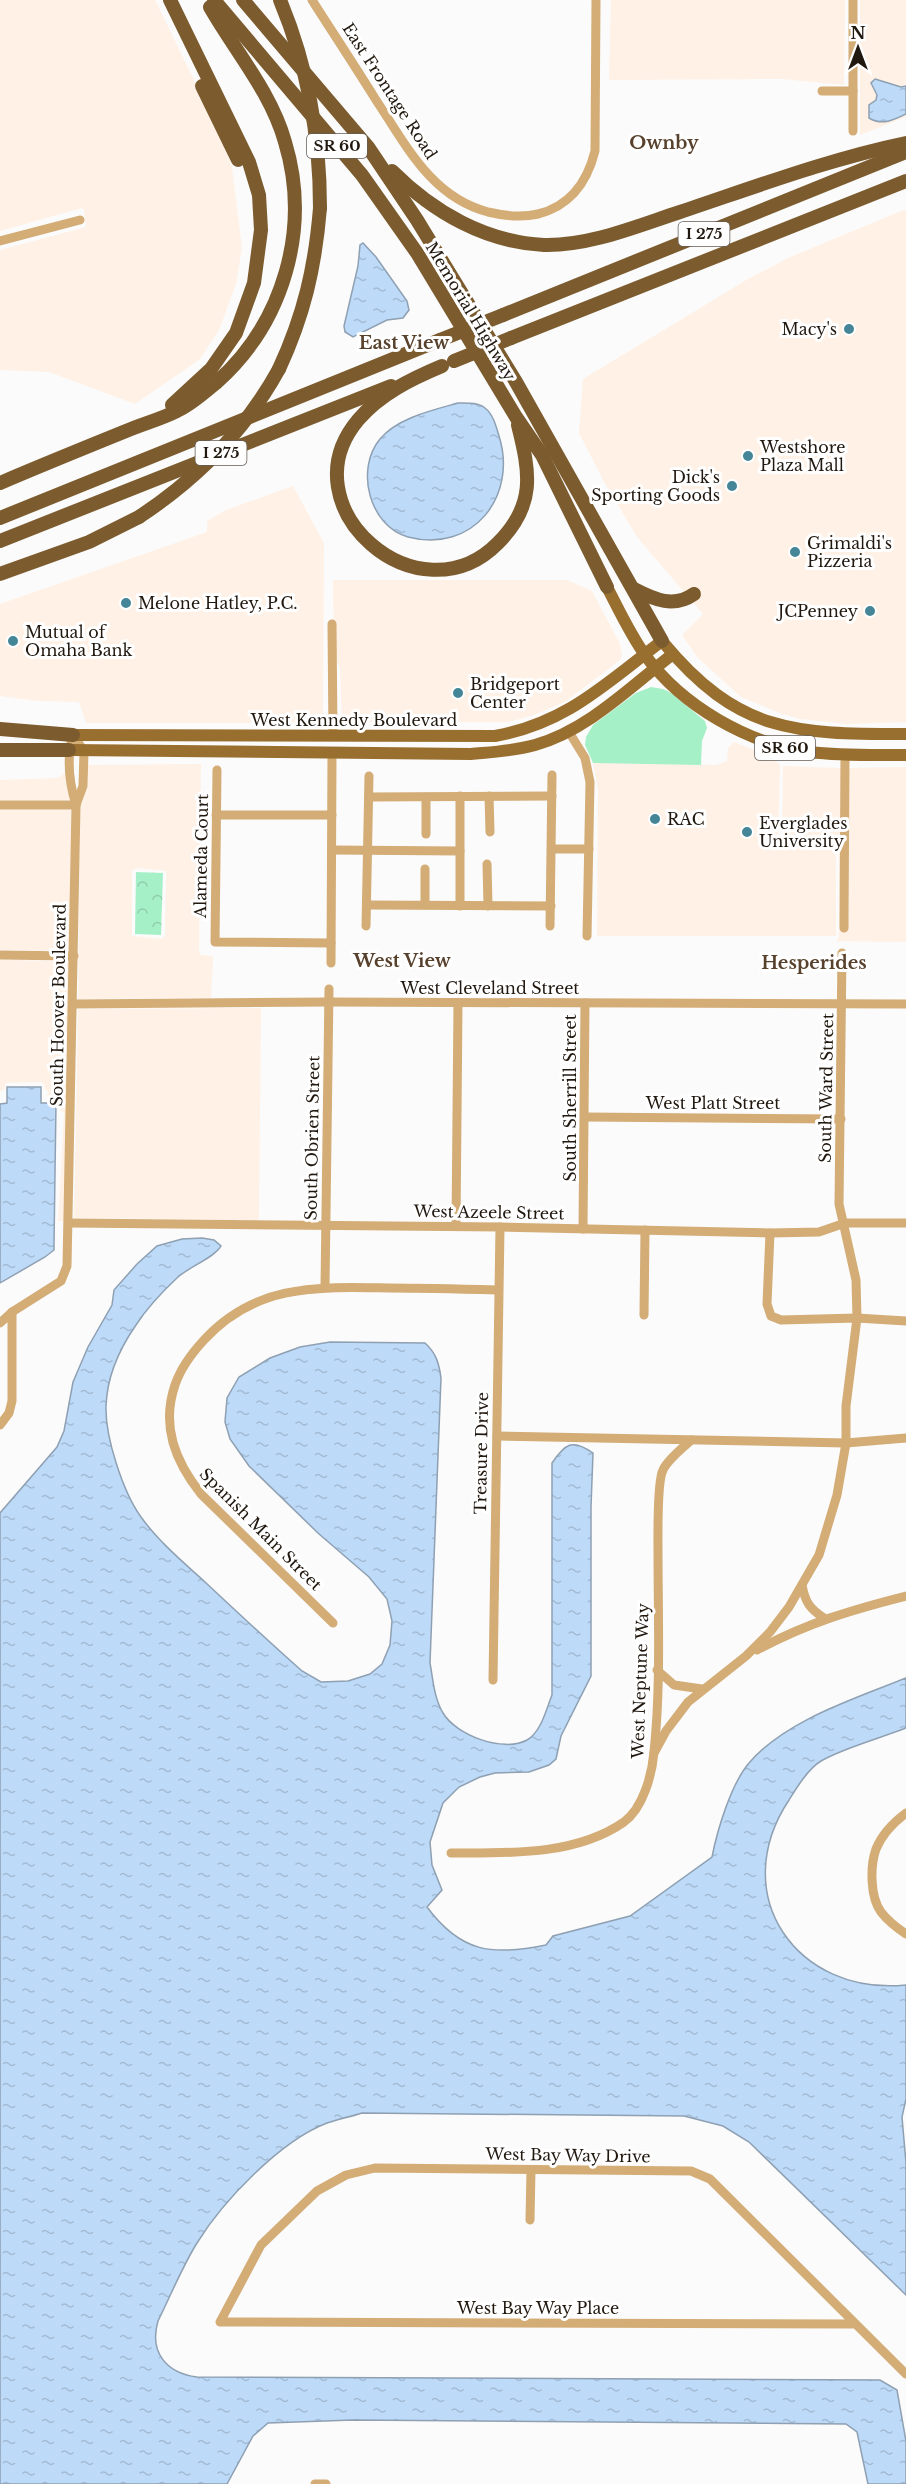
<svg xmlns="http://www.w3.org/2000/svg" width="906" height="2484" viewBox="0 0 906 2484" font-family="'Libre Baskerville',serif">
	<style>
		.built { fill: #fff1e5; fill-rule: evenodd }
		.grass { fill: #a6f0c7 }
		.park { fill: url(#park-crowns) }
		.water { fill: url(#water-ripples); stroke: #8ea0b2; stroke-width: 1.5 }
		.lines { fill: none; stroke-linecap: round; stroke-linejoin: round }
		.minor { stroke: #d3ac76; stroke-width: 9 }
		.major { stroke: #996f2f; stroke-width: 12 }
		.highway { stroke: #7c5c2e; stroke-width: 14 }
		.highway-bridge { stroke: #7c5c2e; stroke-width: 14 }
		.poi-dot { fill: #448697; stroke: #fff; stroke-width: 2 }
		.labels { text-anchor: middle; stroke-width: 6; stroke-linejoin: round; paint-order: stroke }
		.shield { fill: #fff; stroke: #645d57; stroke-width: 1.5 }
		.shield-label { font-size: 15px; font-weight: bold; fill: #21180f }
		.street-label { font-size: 16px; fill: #21180f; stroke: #fff }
		.poi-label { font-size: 16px; fill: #21180f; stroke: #fff; text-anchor: start }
		.neighbourhood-label { font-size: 18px; font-weight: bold; fill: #58422d; stroke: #fff }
	</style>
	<defs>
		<pattern id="park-crowns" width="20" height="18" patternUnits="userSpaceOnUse" patternTransform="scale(1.5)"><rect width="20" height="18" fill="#a6f0c7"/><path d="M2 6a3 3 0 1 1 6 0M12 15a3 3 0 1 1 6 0" fill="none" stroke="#8fcdaa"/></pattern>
		<pattern id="water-ripples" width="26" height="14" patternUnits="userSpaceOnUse" patternTransform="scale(1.5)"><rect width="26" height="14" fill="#bddaf8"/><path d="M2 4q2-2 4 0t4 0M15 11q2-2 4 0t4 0" fill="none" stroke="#a2bad3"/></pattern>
	</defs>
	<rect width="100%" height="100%" fill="#fbfbfb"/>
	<!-- built -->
	<g class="built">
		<path d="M0,0H155L217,127L232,167L242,248L236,284L219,330L200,359L135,404L49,372L0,370V250L86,227L84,210L82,208L0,231Z"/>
		<path d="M611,0H845L844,85L782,79L609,80Z"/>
		<path d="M860,0H906V117L860,135Z"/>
		<path d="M906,209V722L847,724L800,719L782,714L741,697L698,658L682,635L703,614L637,537L603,480L579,433L583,379L748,279L788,258Z"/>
		<path d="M293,486L324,543L323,718L321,720L312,723H86L79,702L38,701L0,696V604L207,532V521L226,510Z"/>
		<path d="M333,580H567L592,591L620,644L622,656L620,660L565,702L531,716L508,722H342L340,668L334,653Z"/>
		<path d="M734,742L770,756L780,765L778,842L836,843V936H597L598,789L593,763L717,765L727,761L728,748Z"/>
		<path d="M201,764L199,951L201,955L213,956L211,998L78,999L80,809L88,786V765ZM136,868L166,871L165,935L162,939L132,936V871Z"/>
		<path d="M783,766L841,768V919H849V768L906,767V942L814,941H836L839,938V841L835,839L782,838Z"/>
		<path d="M65,773L70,800H0V780L58,778Z"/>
		<path d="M0,810H71L70,951L0,950Z"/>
		<path d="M0,960L69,961L65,1221H58L64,1112L60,1110V1102L56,1099H47L48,1091L45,1090L44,1084L41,1082L6,1083L3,1091H0Z"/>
		<path d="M261,1008L259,1220L74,1218L78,1009Z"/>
	</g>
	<!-- grass -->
	<path class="grass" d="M651,687L663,689L671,693L705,721L707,728L702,741L701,765L593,763L585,745L586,737L593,725L636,693Z"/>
	<!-- park -->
	<path class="park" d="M136,872L163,873L161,935L135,934Z"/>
	<!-- water -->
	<g class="water">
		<path d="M875,79L901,87L906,86V114C894,120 882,126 869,118V105L876,100L877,95L871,83Z"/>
		<path d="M363,243L376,257L407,301L409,310L403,318L387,320L353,337L345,332L344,326L358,266L360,245Z"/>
		<path d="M458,403C467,403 478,402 485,408C493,414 496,426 499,436C518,496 473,554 408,537C369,526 355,469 380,439C397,418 433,410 458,403Z"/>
		<path d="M7,1087H41V1103H56L54,1244V1250L45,1257L0,1283V1104L7,1103Z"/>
		<path d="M202,1238L214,1240L221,1246C215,1257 189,1267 178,1277C163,1291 147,1308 136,1325C120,1348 107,1377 106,1406C105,1437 123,1492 141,1517C158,1541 183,1562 205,1582C237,1612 269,1642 302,1671L321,1682L348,1681L370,1674L382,1664L390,1645L392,1621L387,1599L369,1577L319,1534L249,1466L230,1439L225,1422L227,1398L239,1377L270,1358L300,1347L330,1342L425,1343C436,1353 439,1363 441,1378L430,1663C433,1679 434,1698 443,1713C456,1735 503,1753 527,1740C541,1732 546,1710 552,1695V1463C565,1444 572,1438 593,1453L591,1507V1676L561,1736L556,1759L549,1765L529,1772L495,1773L480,1777L459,1787L443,1803L430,1842L432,1865L442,1890L427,1907C461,1953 493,1956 546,1945L553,1936L630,1916L712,1857C717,1831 731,1784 749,1763C786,1720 854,1699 906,1678V1728C881,1738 843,1748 821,1761C808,1769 797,1787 789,1800C726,1895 797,1996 906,1985V2099L902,2117L906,2163V2295L749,2142L723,2126L684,2116L362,2113C350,2117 338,2119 327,2123C280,2141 223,2201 197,2243C182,2267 171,2295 158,2321C149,2352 166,2373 197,2377L880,2380L897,2390L906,2441V2484H868L857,2432L846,2424L353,2420L268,2423L253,2436L227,2484H0V1513L57,1447L64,1431L73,1382L88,1347L112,1305L114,1290L137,1264L157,1246L182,1239Z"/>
	</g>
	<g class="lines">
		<!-- minor -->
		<g class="minor">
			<path d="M312,0C333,33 355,66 376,100C406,145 431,197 488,212C505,216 521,218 538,214C570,206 587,183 595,151L596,0"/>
			<path d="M822,91H853"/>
			<path d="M853,131V0"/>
			<path d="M0,241L80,220"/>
			<path d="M332,624L333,736"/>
			<path d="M569,732L585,758L590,782L587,936"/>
			<path d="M73,735L84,751L83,786L76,805"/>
			<path d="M217,770L215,942L331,943"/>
			<path d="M460,796V906"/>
			<path d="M489,796L490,832"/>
			<path d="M369,797L552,796"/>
			<path d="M426,797V834"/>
			<path d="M0,805H76"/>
			<path d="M216,815H332"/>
			<path d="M552,849H589"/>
			<path d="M332,850L460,851"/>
			<path d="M487,864L488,906"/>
			<path d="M425,869V905"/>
			<path d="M367,905L551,906"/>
			<path d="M366,926L369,776"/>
			<path d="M550,926L552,775"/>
			<path d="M844,928L845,755"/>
			<path d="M0,955L74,956"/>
			<path d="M331,963L332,754"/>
			<path d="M73,1004L329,1002L906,1004"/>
			<path d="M585,1117L841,1119"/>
			<path d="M69,1223L500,1227L770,1233L819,1232L845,1223H906"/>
			<path d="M456,1226L458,1003"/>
			<path d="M583,1229L585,1003"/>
			<path d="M770,1233L767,1304L771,1316L781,1320L857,1318L906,1321"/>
			<path d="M325,1287L329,989"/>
			<path d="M12,1312L61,1281L67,1266L76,805C69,782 66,759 73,735"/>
			<path d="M644,1315L645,1230"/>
			<path d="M0,1323L12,1312V1401L9,1413L0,1425"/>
			<path d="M497,1436L846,1443L906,1438"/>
			<path d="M802,1585C805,1602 810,1609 824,1618"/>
			<path d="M333,1623L201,1494C175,1461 161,1426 175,1385C181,1367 192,1353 204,1340C256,1283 319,1287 389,1288C426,1288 462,1289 498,1290"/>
			<path d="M757,1650C807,1623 851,1610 906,1596"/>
			<path d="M657,1670L674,1685L702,1689"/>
			<path d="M493,1680L500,1227"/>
			<path d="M654,1753L666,1731L688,1702L746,1656L770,1632L789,1607L819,1555L837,1495L846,1443V1406L857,1318L856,1280L839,1204L842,953"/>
			<path d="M906,1813C894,1822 882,1834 876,1849C870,1866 870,1897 881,1912C888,1921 897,1928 906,1934"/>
			<path d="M451,1853C508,1853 575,1856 624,1822C643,1808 652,1775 654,1752C661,1686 658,1618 658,1551C658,1536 657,1481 663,1470C668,1459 682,1449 691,1440"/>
			<path d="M530,2220L531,2170"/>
			<path d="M855,2324L220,2322L261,2245L317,2191L346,2175L375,2168L691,2171L710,2179L906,2374"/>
			<path d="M315,2484H326"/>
		</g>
		<!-- major -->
		<g class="major">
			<path d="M607,587C619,610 630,634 645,655C682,706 748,744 810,752C842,756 874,755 906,755"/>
			<path d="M73,735L495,736C567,723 606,683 662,641C738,733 794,734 906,734"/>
			<path d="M69,750L471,754C492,752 514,751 535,745C588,730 630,687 673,654"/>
		</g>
		<!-- highway -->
		<g class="highway">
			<path d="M170,0L249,162L259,195L261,230L254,283L236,333L211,369L172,405"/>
			<path d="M214,0L362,175L417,253L516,417L542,455L607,587"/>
			<path d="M243,0L368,147L417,220L516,382L662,641"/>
			<path d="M202,86L238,160"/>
			<path d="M392,171C433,212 485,242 544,245C590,246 637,226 680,212C755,187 829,159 906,143"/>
			<path d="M503,315L906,152"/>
			<path d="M511,338L906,181"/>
			<path d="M442,366C411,379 380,394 358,420C285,507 419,623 498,543C536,505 530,473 518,425"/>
			<path d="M279,369C304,315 315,268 320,208"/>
			<path d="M0,483C42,465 84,448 126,431C143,424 161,419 177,411C192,404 205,392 217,382C284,322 311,228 285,142C271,92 235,51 210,7"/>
			<path d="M0,518L440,340"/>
			<path d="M0,541L391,386"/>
			<path d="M0,574L89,542L139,517"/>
			<path d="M634,589C655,600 674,608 694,594"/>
			<path d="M0,729L73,735"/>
			<path d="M0,750H69"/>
		</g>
		<!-- highway-bridge -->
		<g class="highway-bridge">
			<path d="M280,0C308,67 320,136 320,208"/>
			<path d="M440,340L503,315"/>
			<path d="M454,361L511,338"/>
			<path d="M139,517C198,478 245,431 279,369"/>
		</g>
	</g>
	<!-- markers -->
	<g class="poi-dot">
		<circle cx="849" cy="329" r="6"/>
		<circle cx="748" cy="456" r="6"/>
		<circle cx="732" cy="486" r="6"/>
		<circle cx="795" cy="552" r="6"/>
		<circle cx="126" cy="603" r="6"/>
		<circle cx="870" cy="611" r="6"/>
		<circle cx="13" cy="641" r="6"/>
		<circle cx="458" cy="693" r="6"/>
		<circle cx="655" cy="819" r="6"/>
		<circle cx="747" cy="832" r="6"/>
	</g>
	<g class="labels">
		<!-- shield labels -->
		<g class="shield">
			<rect x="307" y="134" width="60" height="24" rx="4.5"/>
			<rect x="678.5" y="222" width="51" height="24" rx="4.5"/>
			<rect x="195.5" y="441" width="51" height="24" rx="4.5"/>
			<rect x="755" y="736" width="60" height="24" rx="4.5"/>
		</g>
		<g class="shield-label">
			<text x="337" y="151">SR 60</text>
			<text x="704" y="239">I 275</text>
			<text x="221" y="458">I 275</text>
			<text x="785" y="753">SR 60</text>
		</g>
		<!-- street labels -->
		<g class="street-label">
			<text transform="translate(390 91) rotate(57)" y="6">East Frontage Road</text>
			<text transform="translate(471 311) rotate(59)" y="6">Memorial Highway</text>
			<text x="354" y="726">West Kennedy Boulevard</text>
			<text transform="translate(201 856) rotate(-89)" y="6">Alameda Court</text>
			<text x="490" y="994">West Cleveland Street</text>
			<text transform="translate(58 1005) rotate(-89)" y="6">South Hoover Boulevard</text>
			<text transform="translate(826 1088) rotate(-89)" y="6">South Ward Street</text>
			<text transform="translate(570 1098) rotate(-90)" y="6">South Sherrill Street</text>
			<text x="713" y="1109">West Platt Street</text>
			<text transform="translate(312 1138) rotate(-89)" y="6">South Obrien Street</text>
			<text transform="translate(489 1212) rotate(1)" y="6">West Azeele Street</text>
			<text transform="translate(481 1453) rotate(-89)" y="6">Treasure Drive</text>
			<text transform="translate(261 1529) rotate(45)" y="6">Spanish Main Street</text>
			<text transform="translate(640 1681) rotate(-88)" y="6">West Neptune Way</text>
			<text transform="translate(568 2155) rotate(1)" y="6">West Bay Way Drive</text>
			<text x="538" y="2314">West Bay Way Place</text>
		</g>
		<!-- poi labels -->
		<g class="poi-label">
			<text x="837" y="335" text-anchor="end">Macy's</text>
			<text x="760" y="453">Westshore<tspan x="760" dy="18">Plaza Mall</tspan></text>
			<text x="720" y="483" text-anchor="end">Dick's<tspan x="720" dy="18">Sporting Goods</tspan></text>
			<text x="807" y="549">Grimaldi's<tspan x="807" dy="18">Pizzeria</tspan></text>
			<text x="138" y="609">Melone Hatley, P.C.</text>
			<text x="858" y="617" text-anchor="end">JCPenney</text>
			<text x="25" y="638">Mutual of<tspan x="25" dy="18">Omaha Bank</tspan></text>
			<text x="470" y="690">Bridgeport<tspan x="470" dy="18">Center</tspan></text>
			<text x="667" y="825">RAC</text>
			<text x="759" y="829">Everglades<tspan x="759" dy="18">University</tspan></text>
		</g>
		<!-- neighbourhood labels -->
		<g class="neighbourhood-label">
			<text x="664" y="149">Ownby</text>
			<text x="404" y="349">East View</text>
			<text x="402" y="967">West View</text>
			<text x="814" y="969">Hesperides</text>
		</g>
	</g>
	<!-- north arrow -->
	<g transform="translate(858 48)" stroke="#ffffff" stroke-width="4.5" paint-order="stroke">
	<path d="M0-4.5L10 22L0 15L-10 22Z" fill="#21180f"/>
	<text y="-9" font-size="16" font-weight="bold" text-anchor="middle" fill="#21180f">N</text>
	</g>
</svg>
